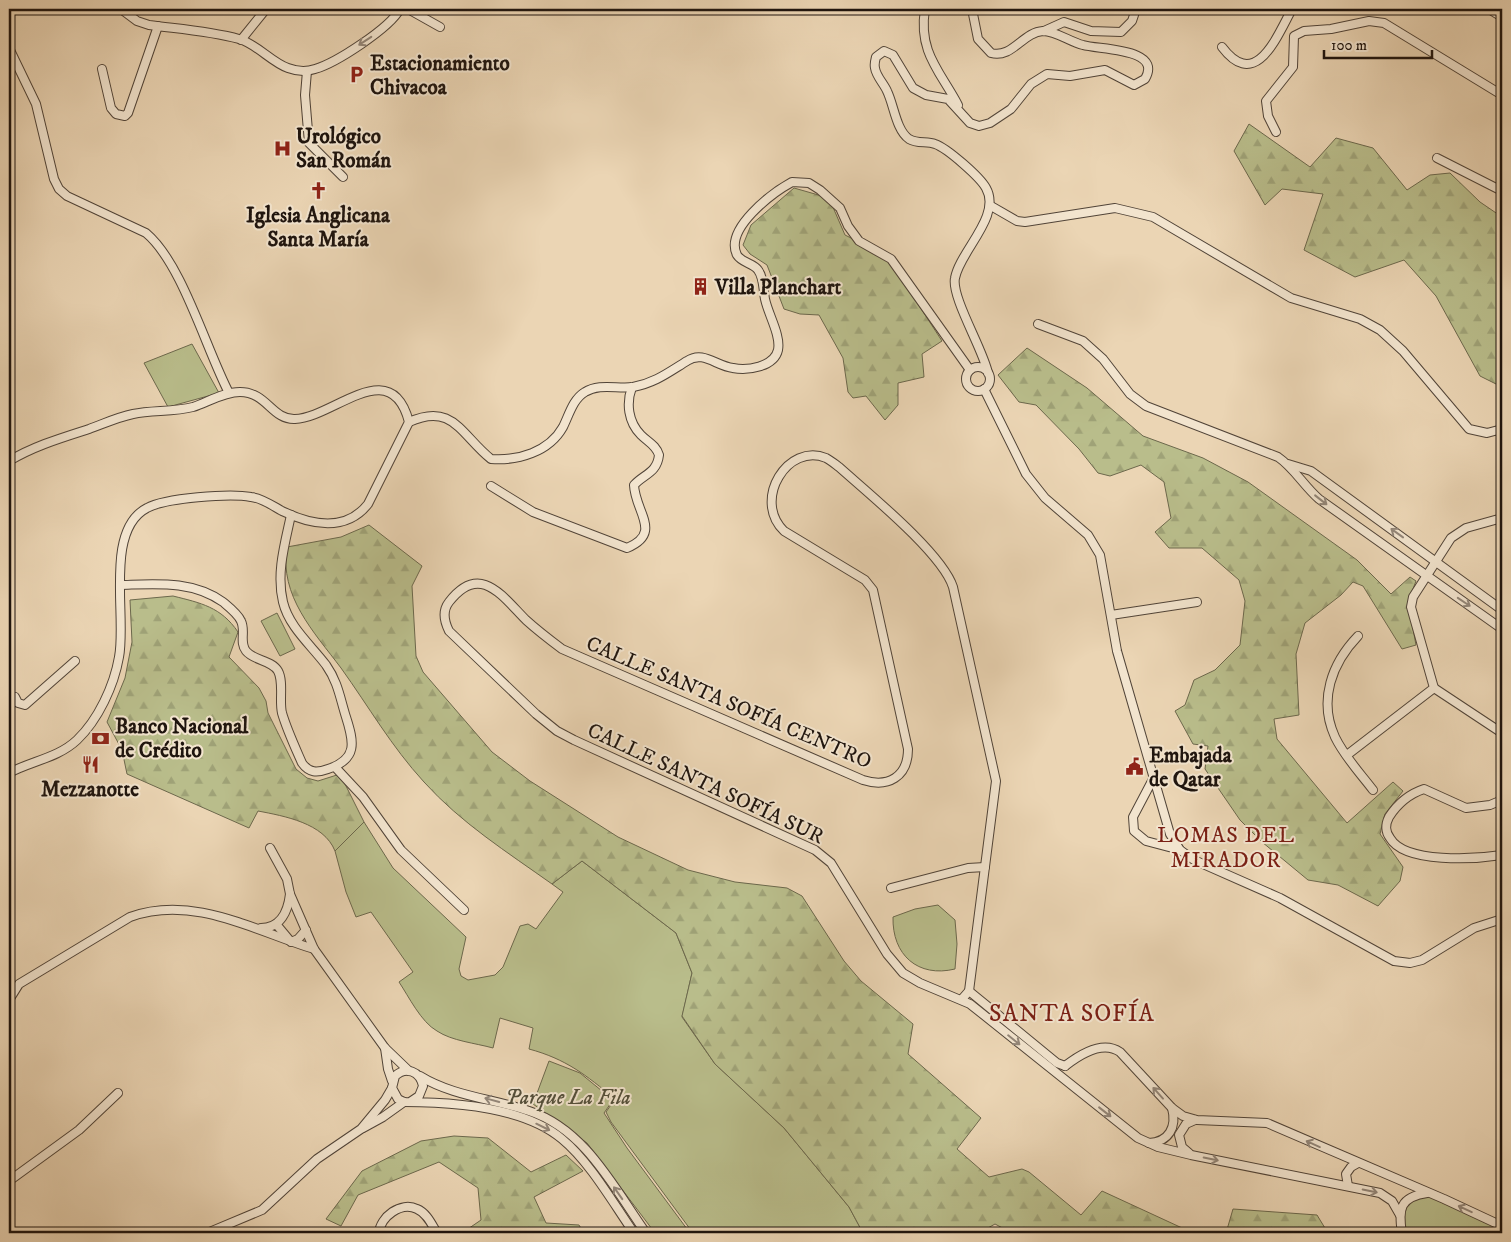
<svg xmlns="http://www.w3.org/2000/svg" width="1511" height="1242" font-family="'IM FELL DW Pica',serif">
	<defs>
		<pattern id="forest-firs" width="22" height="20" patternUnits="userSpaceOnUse" patternTransform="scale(1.25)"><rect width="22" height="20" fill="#b9bd8b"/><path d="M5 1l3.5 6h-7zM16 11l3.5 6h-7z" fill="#9fa277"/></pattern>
	</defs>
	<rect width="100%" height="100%" fill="#ebd5b4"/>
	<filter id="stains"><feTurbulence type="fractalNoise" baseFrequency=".004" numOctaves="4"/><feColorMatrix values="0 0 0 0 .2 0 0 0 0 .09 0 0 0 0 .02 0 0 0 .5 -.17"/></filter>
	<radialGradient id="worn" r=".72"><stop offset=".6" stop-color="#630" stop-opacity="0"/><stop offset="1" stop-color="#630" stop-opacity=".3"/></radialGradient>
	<g fill="#b9bd8b" stroke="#6c684c">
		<polygon points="192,344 219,393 168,407 144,363"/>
		<polygon points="277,613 295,649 280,656 261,621"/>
		<path d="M364,822L393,868L466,937L459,969L461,976L468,980L495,975L503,967L520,926L528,924L536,929L563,892L552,884L582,861L676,933L692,973L682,1017L715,1064L784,1128L849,1207L863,1233H693L611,1122L606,1112L615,1099C586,1075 566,1059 529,1049L533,1028L500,1018L493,1048C475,1043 452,1041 437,1031C421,1022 409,997 399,982L413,972L371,912L356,917L346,892L335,851Z"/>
		<path d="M938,905L955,920L957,944L955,969C918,978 892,955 893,917L915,909Z"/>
		<polygon points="549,1061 580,1073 613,1100 604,1113 627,1148 690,1233 655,1233 587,1143 533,1104"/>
		<polygon points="1427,1193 1502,1226 1502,1233 1402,1233 1403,1205"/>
	</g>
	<g fill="url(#forest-firs)" stroke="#6c684c">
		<polygon points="1249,124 1310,167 1336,138 1373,148 1407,190 1430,175 1450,173 1480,202 1502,217 1502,387 1480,376 1436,296 1404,260 1355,277 1304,250 1323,194 1282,189 1265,205 1234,151"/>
		<polygon points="794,188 829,198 845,235 887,256 942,341 922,354 924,377 898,383 898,405 885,420 866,396 853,398 848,392 843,358 819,315 800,314 784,309 767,265 750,254 743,245 751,225"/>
		<polygon points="1027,348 1087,388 1143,436 1203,458 1248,482 1357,560 1391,594 1410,577 1416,581 1408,602 1416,645 1402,649 1363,586 1353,582 1341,595 1305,623 1296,654 1299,715 1274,719 1277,739 1347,823 1393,782 1403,791 1385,814 1380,834 1403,867 1400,881 1378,906 1338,885 1308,880 1262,842 1240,820 1205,769 1208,746 1193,744 1175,711 1185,705 1194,680 1215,670 1240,645 1245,601 1239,580 1202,548 1169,548 1155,532 1171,518 1164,482 1141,465 1110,476 1098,473 1079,449 1036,405 1019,402 998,375"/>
		<path d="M369,525L422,566L412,586L416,656L423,672L492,752L530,781L618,837L688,870L735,882L787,888L802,896L844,961L861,981L913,1024L908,1054L981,1118L957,1149L989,1177L1022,1169L1029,1172L1081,1215L1102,1191L1193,1233H1012L995,1224L979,1233H863L849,1207L784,1128L715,1064L682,1016L692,973L676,933L582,861L552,884C507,852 461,823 424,782C391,746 369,707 341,668C314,632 279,596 287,547L341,537Z"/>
		<path d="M173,596C201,603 221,607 238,632L229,657L259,688L266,701L268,713L296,769L307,778L318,781L340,774L364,822L335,851C324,823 284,816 258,811L249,828L127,774L122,750L107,722L125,678L132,642L130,600Z"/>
		<polygon points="454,1136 488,1138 531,1172 566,1155 583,1171 534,1197 546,1223 579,1225 584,1233 462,1233 481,1220 478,1188 439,1162 358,1195 341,1226 326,1219 362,1171 421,1141"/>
		<polygon points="1233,1209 1317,1215 1328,1233 1226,1233"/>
	</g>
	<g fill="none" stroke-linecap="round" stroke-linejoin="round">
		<defs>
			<g id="minor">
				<path d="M121,9L137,21L149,25C179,29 210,31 239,39C257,44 271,62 288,68C296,71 306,72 315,69C336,63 390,28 400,9"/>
				<polyline points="408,9 440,27"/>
				<path d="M925,9C918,52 940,71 958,105"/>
				<path d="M972,9L978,39L991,53C1012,59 1023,32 1043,31C1056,31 1070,42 1083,45C1100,50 1163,48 1145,79L1134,85L1105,70L1070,76L1047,74L1031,84L1011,109L990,123L979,126L970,123L948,99L926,95L913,88L893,55L884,51L876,57C875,61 874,64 875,68C876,76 884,84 887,91C894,105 896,130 909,139C917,144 927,141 935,144C947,148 980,177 986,188C1002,216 960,251 955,278C951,297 983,349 988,373"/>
				<polyline points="1489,9 1502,17"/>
				<polyline points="1044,31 1064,22 1091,31 1121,32 1132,21 1136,9"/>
				<polyline points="241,40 266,9"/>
				<path d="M1222,47C1256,92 1277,36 1292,9"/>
				<path d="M9,48L36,104L54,179L59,189L67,196L146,233C182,263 206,349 229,393"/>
				<polyline points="102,69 111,108 116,114 125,116 128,113 158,26"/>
				<polyline points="307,71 305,95 309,143 343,177"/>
				<polyline points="1276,132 1268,116 1266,101 1293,67 1294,36 1304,31 1331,29 1369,21 1384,23 1502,95"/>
				<polyline points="1437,158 1502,191"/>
				<polyline points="991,206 1017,221 1025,222 1115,208 1153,217 1291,298 1360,319 1380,330 1403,351 1469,429 1487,433 1502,429"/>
				<path d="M1038,324L1083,341L1103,359L1130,394L1146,406L1278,457C1294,468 1304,486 1319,499L1502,629"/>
				<circle cx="978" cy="379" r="12"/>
				<polyline points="984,389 1026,474 1045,498 1088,535 1100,555 1117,651 1170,834 1180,850 1194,860 1280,898 1394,961 1410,963 1422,960 1474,928 1502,919"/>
				<path d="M409,422C453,402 461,435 491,459C518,461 549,452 563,427C569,415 573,399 585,392C599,383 617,389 633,387C655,383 669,372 687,361C703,350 716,366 733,368C747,371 774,367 778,350C781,335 768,314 765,299C763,289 764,278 758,270C753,263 742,263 737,255C724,229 772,193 792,182L809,183L820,190L840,208L848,226L859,241L891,259L970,370"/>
				<path d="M9,461C34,446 61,438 89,429C103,424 118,417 133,414C152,410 173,412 193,407C208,402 224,392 240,392C267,392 272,420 295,419C333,418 391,353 409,422L368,504C346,532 311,525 282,511C273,506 262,498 251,497C230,493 165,498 147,508C104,530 127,617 119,657C114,686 98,720 77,740C58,758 31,761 9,773"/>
				<polyline points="1288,464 1311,471 1502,610"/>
				<path d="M491,486L533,512L627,548C663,533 635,512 634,485C644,474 657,473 659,455C656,445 648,442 641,435C628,422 626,403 632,387"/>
				<path d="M120,585C156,584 192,580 223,602C229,607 238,614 241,621C246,631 239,642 246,651C254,661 272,660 278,671C284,682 279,701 282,713C287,730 295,747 302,763C309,773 317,773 328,769C358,759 354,742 346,717C340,698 338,682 326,665C311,645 289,627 283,602C276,573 285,543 291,515"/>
				<polyline points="1111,615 1197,602"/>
				<path d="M1358,636C1332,663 1318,700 1335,737C1344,756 1360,773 1373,790"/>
				<polyline points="1434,688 1502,733"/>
				<polyline points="15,697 18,703 25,705 75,661"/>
				<polyline points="1347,755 1434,688 1411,607 1413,597 1451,538 1466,528 1502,518"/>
				<polyline points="335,767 363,797 401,850 464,910"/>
				<polyline points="1153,779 1133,817 1134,831 1146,841 1180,850"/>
				<path d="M1502,800L1490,805L1466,808L1424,789C1409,794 1398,803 1389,817C1385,825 1385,831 1390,838C1405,864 1476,859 1502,855"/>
				<polyline points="270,848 287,879 290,894 314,949 385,1048 409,1071"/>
				<polyline points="891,888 968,868 985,867"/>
				<polyline points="276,924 291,942 298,939 306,930"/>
				<path d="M261,928C281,928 288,911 290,894"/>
				<polyline points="969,991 1057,1063 1065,1066"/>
				<path d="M962,999L969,991L996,781L953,587C942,553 868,493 839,467C835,464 830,460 826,458C788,442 752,500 784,531L865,580L873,590L908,749C908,777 888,788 863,780L562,649C550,640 537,630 526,620C502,596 480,562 449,602C442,611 444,621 449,631L536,714L557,731L574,740L815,850L831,863L887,954L903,973L920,983L970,1004L1138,1138L1158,1147L1191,1155L1380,1193L1392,1201L1400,1215"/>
				<path d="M9,1000L19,984L130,917C193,894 255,931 314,949"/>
				<polyline points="385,1048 388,1069 392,1081"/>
				<path d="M1065,1066C1079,1055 1103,1040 1120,1052L1172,1108L1183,1116L1197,1120L1267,1123L1444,1199L1502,1226"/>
				<path d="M420,1076C452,1096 494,1099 529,1111C585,1129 614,1188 646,1233"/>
				<path d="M410,1102L419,1096L423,1086C420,1071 406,1066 395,1076L392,1088L398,1099L404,1102C451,1102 524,1107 562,1139C590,1162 613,1203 634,1233"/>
				<polyline points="363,1128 383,1117 404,1102"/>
				<path d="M1149,1143C1169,1142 1177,1127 1172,1108"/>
				<polyline points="1189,1153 1182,1147 1179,1135 1186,1124 1195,1120"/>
				<polyline points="9,1181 79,1130 118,1093"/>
				<polyline points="1348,1186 1346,1174 1351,1167 1358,1163"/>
				<polyline points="207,1233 262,1210 317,1159 361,1129 385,1100 392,1088"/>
				<path d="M379,1233C380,1217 401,1201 417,1209C427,1213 432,1225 437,1233"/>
				<path d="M1402,1233C1398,1209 1400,1197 1427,1193"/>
			</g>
		</defs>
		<use href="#minor" stroke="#514438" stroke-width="10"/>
		<use href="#minor" stroke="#f2e4ce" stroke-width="8"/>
	</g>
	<defs><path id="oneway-shaft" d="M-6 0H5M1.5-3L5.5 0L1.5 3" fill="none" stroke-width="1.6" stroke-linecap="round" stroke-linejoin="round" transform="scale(1.25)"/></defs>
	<g stroke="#938678">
		<use href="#oneway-shaft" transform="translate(365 41) rotate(147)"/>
		<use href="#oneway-shaft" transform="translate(1321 500) rotate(38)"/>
		<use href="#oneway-shaft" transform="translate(1397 533) rotate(-144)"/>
		<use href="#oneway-shaft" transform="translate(1464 602) rotate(34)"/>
		<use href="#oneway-shaft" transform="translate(1014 1040) rotate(39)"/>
		<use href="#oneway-shaft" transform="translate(1158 1093) rotate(-132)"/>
		<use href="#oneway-shaft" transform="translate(492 1100) rotate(-165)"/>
		<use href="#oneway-shaft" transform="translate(1105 1112) rotate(38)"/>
		<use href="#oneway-shaft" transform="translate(543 1127) rotate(26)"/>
		<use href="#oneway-shaft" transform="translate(1313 1144) rotate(-156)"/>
		<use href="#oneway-shaft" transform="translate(1211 1159) rotate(12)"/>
		<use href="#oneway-shaft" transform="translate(1370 1191) rotate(12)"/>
		<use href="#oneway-shaft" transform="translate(618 1193) rotate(-125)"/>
		<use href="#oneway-shaft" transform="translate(1465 1209) rotate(-155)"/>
	</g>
	<defs>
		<symbol id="parking-bare" viewBox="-9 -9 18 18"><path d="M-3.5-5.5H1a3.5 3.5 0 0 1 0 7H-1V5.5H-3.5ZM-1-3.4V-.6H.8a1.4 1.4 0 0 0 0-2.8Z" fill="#8f2418" stroke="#f2e4ce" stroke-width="2.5" paint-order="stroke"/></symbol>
		<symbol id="hospital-bare" viewBox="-9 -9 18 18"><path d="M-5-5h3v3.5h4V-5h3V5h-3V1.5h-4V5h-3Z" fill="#8f2418" stroke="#f2e4ce" stroke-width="2.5" paint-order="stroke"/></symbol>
		<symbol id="church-bare" viewBox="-9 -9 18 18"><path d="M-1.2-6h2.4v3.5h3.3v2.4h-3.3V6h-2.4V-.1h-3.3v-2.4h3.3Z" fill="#8f2418" stroke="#f2e4ce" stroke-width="2.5" paint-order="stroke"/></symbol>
		<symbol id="building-bare" viewBox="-9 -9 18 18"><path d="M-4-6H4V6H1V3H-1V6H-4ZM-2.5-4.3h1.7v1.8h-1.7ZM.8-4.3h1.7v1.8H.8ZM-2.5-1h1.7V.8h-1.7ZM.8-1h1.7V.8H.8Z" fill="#8f2418" stroke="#f2e4ce" stroke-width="2.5" paint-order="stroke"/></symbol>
		<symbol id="bank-bare" viewBox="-9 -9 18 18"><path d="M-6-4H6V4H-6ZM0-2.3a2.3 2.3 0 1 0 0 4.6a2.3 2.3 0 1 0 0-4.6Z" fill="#8f2418" stroke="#f2e4ce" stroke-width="2.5" paint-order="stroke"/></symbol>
		<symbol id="restaurant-bare" viewBox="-9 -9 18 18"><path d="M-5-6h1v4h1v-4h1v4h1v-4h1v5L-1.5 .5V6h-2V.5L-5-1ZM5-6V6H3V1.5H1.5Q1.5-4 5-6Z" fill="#8f2418" stroke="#f2e4ce" stroke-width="2.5" paint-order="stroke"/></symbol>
		<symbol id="civic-bare" viewBox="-9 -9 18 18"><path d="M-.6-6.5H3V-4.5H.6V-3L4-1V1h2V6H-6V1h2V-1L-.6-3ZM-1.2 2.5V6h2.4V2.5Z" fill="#8f2418" stroke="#f2e4ce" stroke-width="2.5" paint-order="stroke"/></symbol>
	</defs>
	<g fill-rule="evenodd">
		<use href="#parking-bare" x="344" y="62" width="25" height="25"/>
		<use href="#hospital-bare" x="270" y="136" width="25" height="25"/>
		<use href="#church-bare" x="306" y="178" width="25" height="25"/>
		<use href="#building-bare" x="688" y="274" width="25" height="25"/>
		<use href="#bank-bare" x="88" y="726" width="25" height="25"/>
		<use href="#restaurant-bare" x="78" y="752" width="25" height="25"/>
		<use href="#civic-bare" x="1122" y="754" width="25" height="25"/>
	</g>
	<g text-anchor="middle" stroke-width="4" stroke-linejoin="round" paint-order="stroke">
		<g font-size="21" font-weight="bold" fill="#1e140e" stroke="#f2e4ce" text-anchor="start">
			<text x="370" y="70">Estacionamiento<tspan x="370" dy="24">Chivacoa</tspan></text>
			<text x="296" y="143">Urológico<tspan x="296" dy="24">San Román</tspan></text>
			<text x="318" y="222" text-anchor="middle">Iglesia Anglicana<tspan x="318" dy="24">Santa María</tspan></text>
			<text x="715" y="294">Villa Planchart</text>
			<text x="115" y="733">Banco Nacional<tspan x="115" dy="24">de Crédito</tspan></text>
			<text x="1149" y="762">Embajada<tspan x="1149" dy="24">de Qatar</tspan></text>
			<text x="90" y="796" text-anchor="middle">Mezzanotte</text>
		</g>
		<g font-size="21" fill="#1e140e" stroke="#f2e4ce">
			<text transform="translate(729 702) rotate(23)" y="7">CALLE SANTA SOFÍA CENTRO</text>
			<text transform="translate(706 783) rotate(25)" y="7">CALLE SANTA SOFÍA SUR</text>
		</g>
		<g font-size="21" font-style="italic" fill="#544f3a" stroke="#f2e4ce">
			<text x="568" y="1104">Parque La Fila</text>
		</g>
		<g font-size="22" letter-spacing="1" fill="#7a1f14" stroke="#f2e4ce">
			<text x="1226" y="842">LOMAS DEL<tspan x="1226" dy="25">MIRADOR</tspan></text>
		</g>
		<g font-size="24" letter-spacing="1" fill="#7a1f14" stroke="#f2e4ce">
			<text x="1072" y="1021">SANTA SOFÍA</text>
		</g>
	</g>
	<rect width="1511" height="1242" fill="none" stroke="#ebd5b4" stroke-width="30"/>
	<rect x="10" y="10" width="1491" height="1222" fill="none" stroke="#1e140e" stroke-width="2.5"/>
	<rect x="15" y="15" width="1481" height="1212" fill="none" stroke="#1e140e"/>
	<path d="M1324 50v8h108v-8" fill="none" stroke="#1e140e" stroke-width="2.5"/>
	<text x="1331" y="50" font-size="15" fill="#1e140e" stroke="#f2e4ce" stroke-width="4" paint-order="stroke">100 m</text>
	<rect width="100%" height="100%" filter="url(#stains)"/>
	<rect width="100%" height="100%" fill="url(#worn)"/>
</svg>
